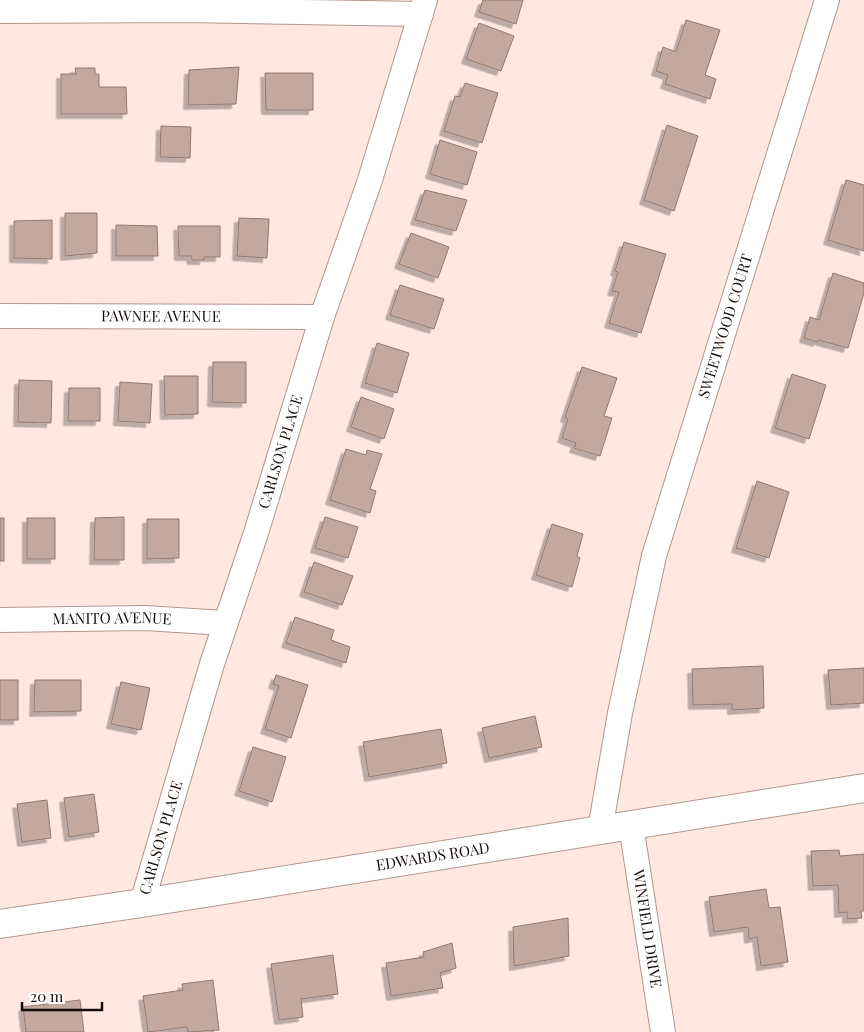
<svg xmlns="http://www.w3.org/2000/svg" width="864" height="1032" font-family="'Playfair Display',serif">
	<defs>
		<filter id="shadow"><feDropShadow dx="-4.5" dy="4.5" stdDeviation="0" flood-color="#0004"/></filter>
	</defs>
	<rect width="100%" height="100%" fill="#ffe8e0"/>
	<g fill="#c2a89d" stroke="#927970" filter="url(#shadow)">
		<polygon points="483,0 523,0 516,24 479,12"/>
		<polygon points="686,20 720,30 705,75 716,79 710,99 665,84 668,75 656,71 663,47 676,52"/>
		<polygon points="479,23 514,36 501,71 466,59"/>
		<polygon points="239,67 236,104 188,105 189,70"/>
		<polygon points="75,68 95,68 95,74 99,74 99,87 126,87 127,114 61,114 61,74 76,74"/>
		<polygon points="265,73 313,73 313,110 266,110"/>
		<polygon points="465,83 498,93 482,143 444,131 455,96 460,97"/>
		<polygon points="667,125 698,136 674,211 644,200"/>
		<polygon points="161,126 191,127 190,158 160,157"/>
		<polygon points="440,140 477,152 467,185 430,174"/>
		<polygon points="846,180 864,185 864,251 828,240"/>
		<polygon points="425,190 467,200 456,231 415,220"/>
		<polygon points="65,213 97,213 97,253 65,256"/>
		<polygon points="239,218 269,219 267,258 237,256"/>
		<polygon points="52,220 52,259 14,258 14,221"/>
		<polygon points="116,225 157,226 158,256 116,256"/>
		<polygon points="178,226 220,226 220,257 204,257 204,260 192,260 191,256 179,256"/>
		<polygon points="411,233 449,247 438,278 399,264"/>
		<polygon points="624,242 666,254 641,333 609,323 619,292 612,291 618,272 615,271"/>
		<polygon points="833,273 864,283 864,293 848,348 818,340 817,342 804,338 810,317 819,320"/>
		<polygon points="400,285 444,299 434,329 390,315"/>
		<polygon points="377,343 409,353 397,393 365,383"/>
		<polygon points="213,362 246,362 246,403 212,402"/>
		<polygon points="582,367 617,378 604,416 612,418 600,456 574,448 576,443 562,438 568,419 565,417"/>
		<polygon points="792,374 826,385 809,439 775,428"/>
		<polygon points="164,376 198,376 198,414 165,415"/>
		<polygon points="19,380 52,381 51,423 18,422"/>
		<polygon points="120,382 152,384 150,423 118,421"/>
		<polygon points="69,388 100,388 100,421 68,421"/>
		<polygon points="361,397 394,409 384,439 351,427"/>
		<polygon points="346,449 366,455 367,450 382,454 370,489 376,491 370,513 330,500"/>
		<polygon points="757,481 789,492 769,558 736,548"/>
		<polygon points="124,517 124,560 94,560 95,518"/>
		<polygon points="325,517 358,527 348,558 315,548"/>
		<rect x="0" y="518" width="4" height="43"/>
		<rect x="27" y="518" width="28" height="41"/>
		<polygon points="147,519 179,519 179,558 147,559"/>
		<polygon points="552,524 583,534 577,556 580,558 572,587 536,575"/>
		<polygon points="314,562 353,576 342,605 304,592"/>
		<polygon points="295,617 334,630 331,640 350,647 346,663 286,643"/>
		<polygon points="763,666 764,708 732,710 732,704 693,705 692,669"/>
		<polygon points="864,668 864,703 831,705 828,670"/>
		<polygon points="276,675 308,685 291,738 265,729 279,686 273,684"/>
		<rect x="0" y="680" width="18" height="40"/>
		<polygon points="35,680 81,680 81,711 34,712"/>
		<polygon points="121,682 150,688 141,730 111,724"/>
		<polygon points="535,716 542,747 489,758 482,728"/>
		<polygon points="441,729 447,763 369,777 363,742"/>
		<polygon points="253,747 286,757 272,802 239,791"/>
		<polygon points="94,794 99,832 69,837 64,798"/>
		<polygon points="47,800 51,838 22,842 17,804"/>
		<polygon points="839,850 840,856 864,854 864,911 861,911 862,918 847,919 847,912 839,913 838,885 813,886 811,851"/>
		<polygon points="766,889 769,908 780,907 788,962 761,966 757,937 749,939 748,927 714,932 709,897"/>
		<polygon points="568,918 569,956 514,966 513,927"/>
		<polygon points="452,943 456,968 440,973 443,988 391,996 386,963 424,957 423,952"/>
		<polygon points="333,955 338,994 301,999 303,1017 279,1020 271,964"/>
		<polygon points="213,980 219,1030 188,1032 187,1027 148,1032 143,996 183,990 182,984"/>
		<polygon points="80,1000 84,1032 26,1032 23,1007"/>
	</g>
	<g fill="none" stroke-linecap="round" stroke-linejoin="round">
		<defs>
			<g id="minor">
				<polyline points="0,11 187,10 421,14"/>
				<path id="s1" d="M0,316L322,317"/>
				<path id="s2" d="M0,620L145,618L225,623"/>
				<path id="s3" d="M631,825L663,1032"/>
				<path id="s4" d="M600,830L620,713L654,556L827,0"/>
				<path id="s5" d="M142,903L212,664L256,533L322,317L369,183L425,0"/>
			</g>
			<g id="tertiary">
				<path id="s6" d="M0,924L142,903L864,788"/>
			</g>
		</defs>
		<use href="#minor" stroke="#b1978d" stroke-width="26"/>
		<use href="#tertiary" stroke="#b1978d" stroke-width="30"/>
		<use href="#minor" stroke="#fff" stroke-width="24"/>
		<use href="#tertiary" stroke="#fff" stroke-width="28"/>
	</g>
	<g text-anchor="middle" stroke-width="4" stroke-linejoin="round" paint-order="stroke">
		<g font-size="15" fill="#140c08" stroke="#fff">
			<text dy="5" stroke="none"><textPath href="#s1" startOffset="161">PAWNEE AVENUE</textPath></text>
			<text dy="5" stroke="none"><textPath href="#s4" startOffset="520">SWEETWOOD COURT</textPath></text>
			<text dy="5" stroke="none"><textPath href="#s5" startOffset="472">CARLSON PLACE</textPath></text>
			<text dy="5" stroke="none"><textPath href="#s2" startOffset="112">MANITO AVENUE</textPath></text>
			<text dy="5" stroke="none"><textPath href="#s5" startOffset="68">CARLSON PLACE</textPath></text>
			<text dy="5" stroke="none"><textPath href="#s6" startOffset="438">EDWARDS ROAD</textPath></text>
			<text dy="5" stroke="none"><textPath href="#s3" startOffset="105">WINFIELD DRIVE</textPath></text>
		</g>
	</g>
	<path d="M22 1002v8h80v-8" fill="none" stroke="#140c08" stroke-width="2.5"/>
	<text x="30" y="1002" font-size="15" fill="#140c08" stroke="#ffffff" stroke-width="4" paint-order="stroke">20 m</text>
</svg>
